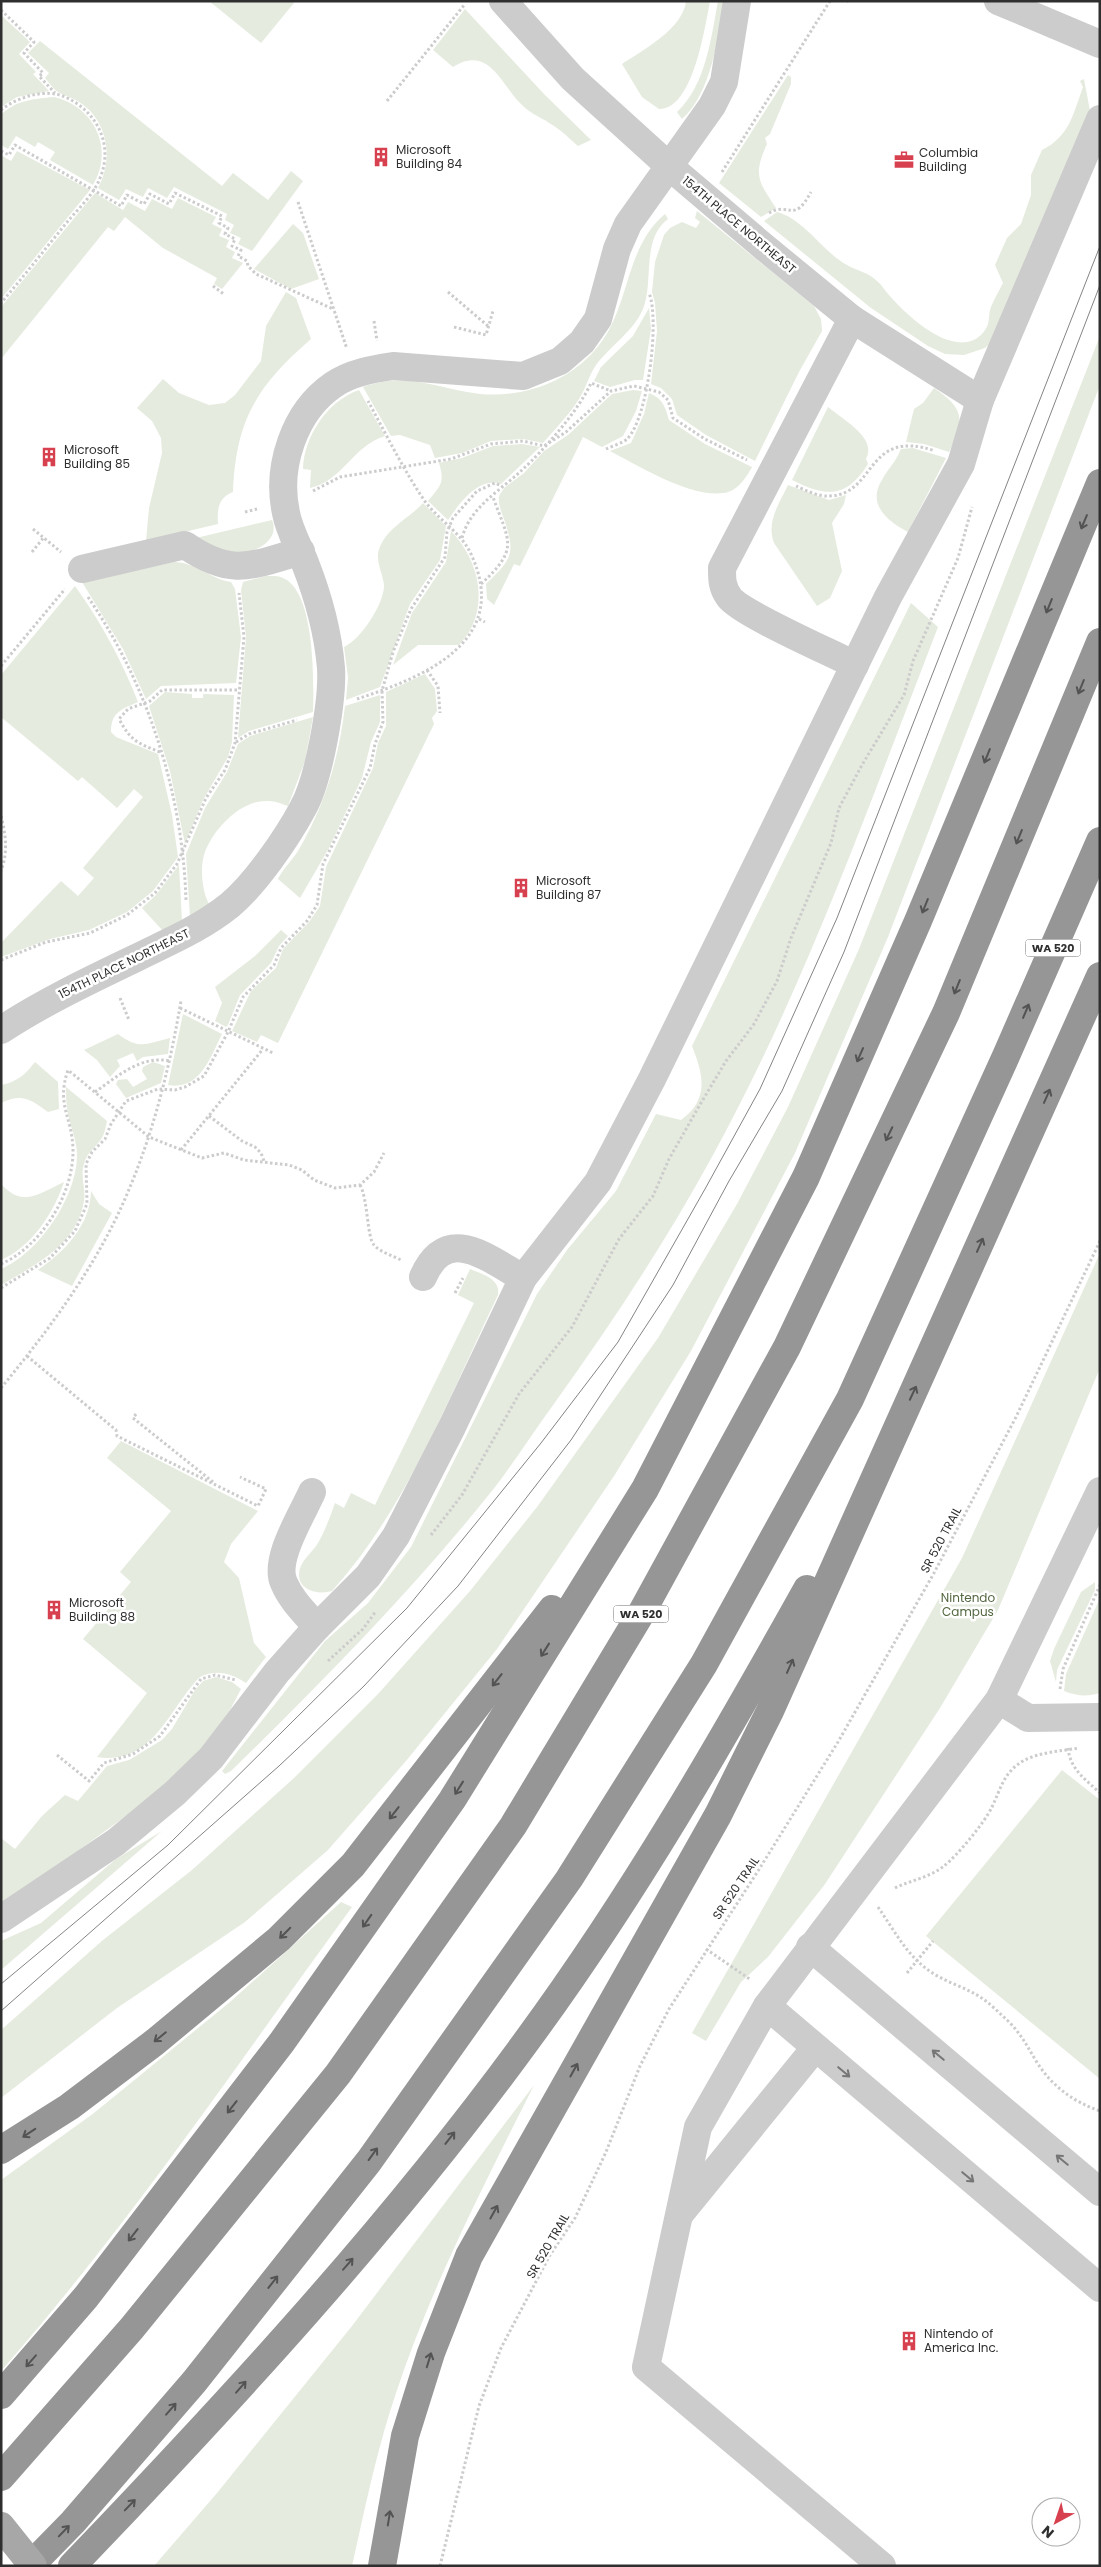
<svg xmlns="http://www.w3.org/2000/svg" width="1101" height="2567" font-family="Poppins,sans-serif">
	<rect width="100%" height="100%" fill="#fff"/>
	<g fill="#e5ebde">
		<polygon points="209,1 292,1 294,3 261,43"/>
		<path d="M686,1H710C705,27 693,110 659,109L642,97L622,64C643,50 683,29 686,1Z"/>
		<path d="M718,1H725C718,37 711,94 682,119L677,112C706,85 711,38 718,1Z"/>
		<path d="M465,9L544,94L591,140L578,146C570,139 562,131 554,126C543,118 530,114 521,104C500,83 489,45 453,67L433,50Z"/>
		<polygon points="1,15 30,42 19,54 36,72 33,74 49,91 17,97 1,107"/>
		<path d="M40,41L222,186L233,173L268,200L291,171L303,181L252,251L238,244L241,238L230,233L234,225L225,220L227,214L174,187L167,198L148,188L143,197L126,189L119,200L98,188C114,159 108,120 79,102C73,98 65,96 58,92C53,89 49,82 45,78L49,73L28,53Z"/>
		<path d="M788,75L791,77V84L770,134L765,138L767,144C753,175 758,181 776,208L761,217L719,183Z"/>
		<path d="M1084,79L1090,111L992,342L985,348L964,355L945,354L928,346L871,308L764,221L777,212C804,219 823,252 847,265C857,271 868,272 877,281C882,285 885,291 889,295C907,316 954,360 981,335C992,324 987,318 991,307C994,299 999,291 1003,283L995,265L1007,238L1021,224L1031,195V175L1042,150C1070,136 1073,114 1083,87L1080,81Z"/>
		<path d="M54,97C94,106 115,149 93,185L50,160L55,152L38,142L35,147L16,136L8,149L1,145V115C15,100 35,99 54,97Z"/>
		<polygon points="17,151 90,190 1,299 1,155 11,161"/>
		<polygon points="95,193 123,210 128,202 145,211 152,199 172,209 178,198 216,217 212,224 222,229 219,236 229,240 226,247 235,252 232,258 243,263 222,289 214,284 217,278 163,248 125,217 114,231 108,227 1,359 1,307"/>
		<polygon points="697,211 814,306 821,319 822,331 799,372 755,461 706,435 677,415 672,399 661,388 651,384 657,331 655,303 652,292 655,262 664,235 670,228 682,222 696,228 700,222 695,218"/>
		<path d="M665,214L668,219C641,239 654,282 643,309C633,332 611,345 596,365C589,375 586,388 579,399C569,415 555,429 543,443L523,439L491,441L462,453L435,458L430,445L400,435L391,436L363,387C403,373 429,385 467,392C513,401 564,386 595,350C631,310 623,249 665,214Z"/>
		<polygon points="293,224 303,233 319,279 291,289 254,269"/>
		<path d="M286,292L296,298L311,339C257,386 236,419 233,492C218,498 217,509 218,524L146,541L149,508L162,453L161,438L152,421L137,408L163,379L179,393L209,405L225,403L235,395L261,361L266,326Z"/>
		<polygon points="649,308 651,329 643,380 635,380 610,387 594,381 601,367 633,336"/>
		<polygon points="1100,336 1100,385 888,937 795,1153 691,1351 614,1476 497,1649 406,1761 328,1850 245,1922 117,2008 1,2098 1,2030 103,1940 192,1870 294,1778 378,1694 470,1591 537,1507 658,1338 737,1204 788,1107 859,949"/>
		<path d="M934,388C965,409 965,420 949,452L924,444L906,442L914,409L923,403Z"/>
		<path d="M359,390L385,436C351,447 344,480 310,488L311,470L303,469C304,437 327,401 359,390Z"/>
		<path d="M633,390L642,391L636,411L623,436L602,447L583,437L520,566L514,564L494,605L487,599L486,584C512,559 516,554 504,519C501,511 498,504 499,496L504,488L524,473L544,451L568,435L612,394Z"/>
		<path d="M649,393C663,399 665,406 669,420L705,444L752,467C747,476 739,489 728,492C695,501 639,466 610,451L631,443L644,414Z"/>
		<path d="M828,407C842,419 878,438 866,459L868,464C846,499 826,497 792,480Z"/>
		<path d="M522,444L540,447L501,484C479,476 459,504 448,520L428,501C441,485 445,483 439,463L462,458L493,446Z"/>
		<path d="M913,448L946,458L908,532C889,522 866,505 882,480C889,467 894,465 901,449Z"/>
		<path d="M788,485L829,500L846,495L844,504L832,523L842,571L830,598L817,606L774,543C766,522 779,504 788,485Z"/>
		<path d="M423,503L446,526L440,560L410,604L380,687L346,700L348,677L344,647C361,640 385,602 384,585C383,575 377,564 378,554C382,530 409,519 423,503Z"/>
		<path d="M272,520C282,544 245,557 227,554C217,553 205,543 196,538Z"/>
		<path d="M451,531C481,562 491,612 459,645H418L393,665L412,613L446,562Z"/>
		<path d="M174,562C195,562 210,579 231,582L235,589L241,637L236,683L161,686L146,699L123,649L82,582Z"/>
		<path d="M266,576C272,576 279,575 285,579C315,595 314,681 313,712L249,731L238,738L246,637L241,590L243,582Z"/>
		<path d="M75,586C101,622 122,661 138,702C122,709 111,712 111,732L116,737L158,754L172,815L178,857L153,891L127,912L89,930L50,939L1,957V943L61,881L78,896L94,878L83,868L143,797L134,789L117,808L82,777L78,781L1,717V675Z"/>
		<path d="M911,603L938,627C869,805 805,987 713,1155C665,1243 610,1326 551,1408C530,1437 510,1469 487,1497C409,1594 320,1684 231,1771L225,1774L222,1771L325,1641L368,1603L411,1547L537,1294L567,1250L616,1191L656,1114L681,1120C710,1099 703,1074 692,1046Z"/>
		<polygon points="425,674 435,689 437,711 432,718 434,724 278,1043 261,1035 257,1042 232,1031 251,991 276,968 283,949 309,922 320,906 326,867 373,768 378,743 386,726 386,692"/>
		<polygon points="165,692 192,694 192,698 203,698 203,694 234,695 232,742 228,757 203,800 185,844 170,771 149,706"/>
		<path d="M380,695V722L371,742L362,778L329,848L300,898L278,879C283,869 292,860 298,851C325,805 339,758 345,706Z"/>
		<path d="M313,717L305,761L288,806C282,804 275,801 269,801C241,799 212,830 204,855C200,869 202,891 209,904L190,917L186,854L205,808L227,772L238,744L250,736Z"/>
		<polygon points="179,865 182,921 163,931 142,908 156,895"/>
		<polygon points="281,930 288,936 279,946 271,963 240,995 228,1025 226,1027 215,1021 222,1003 215,987 255,956"/>
		<path d="M183,1014L222,1034C211,1056 200,1091 168,1085Z"/>
		<path d="M118,1034C139,1050 146,1044 170,1038L168,1054L143,1057L137,1061L133,1053L117,1060L120,1066L110,1077L97,1060L84,1050Z"/>
		<path d="M35,1062L58,1082L59,1109L48,1112C30,1099 22,1093 1,1103V1085C17,1082 25,1075 35,1062Z"/>
		<polygon points="153,1062 165,1066 161,1083 126,1098 116,1084 118,1080 127,1079 133,1087 147,1079 142,1071 143,1067"/>
		<path d="M66,1087L107,1121C106,1126 105,1131 103,1136C98,1146 87,1151 84,1164C80,1176 86,1189 84,1201C77,1245 35,1265 1,1285V1269C39,1253 77,1197 77,1155C77,1141 71,1128 68,1114C66,1105 66,1096 66,1087Z"/>
		<path d="M64,1182C54,1212 32,1247 1,1260V1184C23,1208 38,1194 64,1182Z"/>
		<path d="M91,1191L99,1204L112,1213L72,1286L38,1270C65,1251 90,1226 91,1191Z"/>
		<polygon points="1100,1253 1100,1368 998,1610 940,1708 825,1884 768,1957 741,1982 706,2041 692,2033 962,1558"/>
		<path d="M470,1269C482,1274 501,1279 498,1295C449,1397 408,1506 332,1591C319,1595 298,1591 299,1573C300,1561 312,1553 318,1543C325,1531 330,1517 335,1503L344,1508L351,1493L375,1505L474,1303L458,1295Z"/>
		<path d="M121,1441L258,1511L231,1544L224,1562L239,1578L254,1643L266,1657L246,1683C231,1673 216,1669 200,1677C170,1706 154,1766 97,1757L147,1693L83,1639L131,1582L120,1572L171,1511L107,1458Z"/>
		<polygon points="1095,1582 1095,1590 1057,1670 1056,1682 1050,1661 1054,1649 1081,1592"/>
		<path d="M1100,1598V1693C1087,1697 1077,1696 1064,1691L1066,1674Z"/>
		<polygon points="216,1677 232,1682 241,1689 230,1710 198,1756 130,1813 83,1847 26,1893 1,1902 1,1838 15,1849 42,1816 65,1795 78,1801 107,1766 129,1760 162,1740 172,1729 195,1690 203,1681"/>
		<polygon points="1062,1770 1100,1800 1100,2079 926,1936"/>
		<polygon points="162,1831 1,1970 1,1941 41,1923 116,1859"/>
		<path d="M341,1902L352,1907C238,2063 129,2225 1,2371V2180L94,2113L230,2002Z"/>
		<path d="M534,2085C484,2185 431,2287 396,2393C377,2449 365,2508 352,2566H154L217,2493L352,2326Z"/>
	</g>
	<g fill="none" stroke-linecap="round" stroke-linejoin="round">
		<g stroke="#ccc" stroke-width="3" stroke-dasharray="2.5 2.5" stroke-linecap="butt">
			<polyline points="847,1 848,1"/>
			<polyline points="1,10 34,42 24,53 43,73 39,76 55,93"/>
			<polyline points="387,101 465,4"/>
			<path d="M1,110C17,97 46,88 65,97C97,111 114,145 100,178C94,194 79,208 68,221C46,248 24,276 1,303"/>
			<polyline points="1,151 9,155 15,145 121,206 127,195 144,204 150,194 169,204 175,193 222,216 219,223 228,228 225,234 235,239 232,246 241,250 238,256 247,261 248,266 256,274 333,309"/>
			<polyline points="722,172 830,1"/>
			<polyline points="298,202 347,349"/>
			<path d="M769,213C790,201 793,225 811,192"/>
			<polyline points="213,286 225,295"/>
			<polyline points="448,292 488,326"/>
			<polyline points="374,321 377,341"/>
			<polyline points="454,327 486,335 493,311"/>
			<path d="M606,449C612,446 623,443 627,439C648,419 660,319 649,293"/>
			<path d="M796,486C805,490 819,497 829,496C877,495 865,427 935,451"/>
			<polyline points="313,491 340,477 451,459 491,444 523,441 544,446 566,432 611,391 634,386 659,392 668,400 673,418 705,439 747,460"/>
			<polyline points="245,512 257,509"/>
			<polyline points="33,529 61,552"/>
			<path d="M462,538C470,507 500,491 522,470C544,450 579,410 591,383L611,391"/>
			<polyline points="32,552 44,537"/>
			<path d="M481,584C520,548 509,542 493,497"/>
			<path d="M88,597C148,685 183,794 186,901"/>
			<polyline points="479,619 485,622"/>
			<polyline points="1,666 65,589"/>
			<polyline points="427,670 438,686 440,713"/>
			<path d="M357,699C424,677 512,642 471,554C461,532 438,520 424,500C403,469 386,434 368,401"/>
			<polyline points="236,742 249,734 297,720"/>
			<path d="M160,752C137,743 131,741 119,719L128,709L150,701L162,690H238"/>
			<path d="M1,816C6,835 8,853 1,871"/>
			<polyline points="1,960 46,942 90,933 127,915 155,893 177,864 206,798 225,770 235,743 244,637 239,593"/>
			<polyline points="120,998 129,1020"/>
			<polyline points="180,1008 273,1053"/>
			<path d="M95,1092C118,1076 141,1055 170,1061"/>
			<polyline points="209,1116 242,1141 255,1147 261,1153 264,1161"/>
			<polyline points="181,1150 263,1049"/>
			<path d="M360,1185C368,1199 367,1238 374,1245C380,1252 393,1256 401,1260"/>
			<path d="M1,1264C42,1246 74,1193 73,1149C72,1116 56,1105 68,1070L149,1137L202,1158L224,1153L244,1160L289,1165L302,1170L314,1180L335,1188L360,1185L374,1172L384,1153"/>
			<polyline points="1,1288 50,1258 75,1231 87,1204 86,1164 92,1152 105,1139 111,1124 126,1101 158,1089 175,1090 185,1087 204,1076 228,1032 243,997 274,965 281,948 307,921 317,905 323,864 370,768 375,744 383,722 382,691 393,652 411,609 445,557 447,532 453,518 477,491 495,483 502,486"/>
			<polyline points="455,1293 463,1278"/>
			<polyline points="27,1356 116,1430 117,1436 258,1506 266,1489 240,1477"/>
			<path d="M1,1388C52,1326 100,1261 130,1187C155,1127 170,1065 181,1001"/>
			<polyline points="136,1414 133,1418 213,1482"/>
			<polyline points="431,1535 462,1495 519,1394 572,1327 619,1239 653,1196 669,1159 698,1108 726,1061 754,1024 777,981 791,938 831,843 839,808 862,765 904,695 913,661 958,558 972,507"/>
			<polyline points="328,1661 363,1629 376,1611"/>
			<polyline points="1060,1689 1063,1669 1100,1585"/>
			<path d="M1068,1748C1070,1769 1085,1779 1100,1793"/>
			<polyline points="57,1755 89,1781 104,1763 133,1754 160,1736 201,1679 215,1675 236,1680"/>
			<path d="M895,1888C911,1880 929,1878 944,1866C957,1856 985,1822 992,1807C1001,1788 1004,1772 1023,1761C1039,1752 1062,1751 1079,1748"/>
			<path d="M878,1907C894,1930 907,1956 931,1972C944,1981 961,1986 975,1994C987,2000 997,2011 1007,2020C1021,2033 1028,2048 1038,2064C1053,2087 1074,2102 1100,2111"/>
			<polyline points="706,1949 751,1980"/>
			<polyline points="907,1973 933,1941"/>
			<polyline points="440,2566 479,2406 501,2348 550,2255 575,2218 606,2152 640,2066 669,2009 758,1871 838,1742 934,1573 1016,1417 1100,1241"/>
		</g>
		<g stroke="#ccc" stroke-width="28">
			<polyline points="503,1 573,79 670,167 764,247 852,319 980,400 1100,119"/>
			<polyline points="998,1 1100,44"/>
			<path d="M852,319L722,568C722,580 722,587 729,597C740,613 832,653 855,665"/>
			<path d="M82,569L185,545C231,577 251,566 301,551"/>
			<path d="M1,1030C44,1002 90,980 136,958C170,941 200,929 230,905C256,883 287,838 303,808C319,780 333,700 331,668C328,632 318,596 305,563C299,547 289,530 286,513C276,467 294,412 333,385C350,373 373,369 393,366L523,376L560,361L582,342L598,319L617,249L628,224L712,106L724,82L737,1"/>
			<path d="M423,1277C447,1223 487,1258 523,1278"/>
			<path d="M312,1492C302,1515 273,1560 284,1583C291,1600 305,1613 317,1627"/>
			<polyline points="999,1700 1028,1718 1100,1717"/>
			<polyline points="1,1919 116,1842 175,1793 211,1758 277,1672 317,1627 368,1576 396,1536 452,1427 523,1278 598,1182 652,1079 888,597 961,464 980,400"/>
			<polyline points="810,1947 1100,2192"/>
			<polyline points="767,2006 1100,2288"/>
			<polyline points="680,2214 815,2048"/>
			<polyline points="882,2566 646,2367 698,2127 767,2006 999,1700 1100,1491"/>
		</g>
		<g stroke="#969696" stroke-width="28">
			<polyline points="1,2150 69,2107 155,2042 279,1939 353,1865 552,1609"/>
			<polyline points="1,2395 86,2297 282,2042 452,1800 645,1489 806,1177 918,921 1100,483"/>
			<polyline points="1,2477 132,2328 338,2074 513,1826 643,1610 787,1347 946,1013 1100,642"/>
			<polyline points="30,2566 73,2522 194,2382 369,2161 569,1879 704,1664 850,1399 1006,1056 1100,841"/>
			<path d="M72,2566C233,2398 391,2227 528,2039C633,1896 721,1743 807,1589"/>
			<polyline points="382,2566 405,2436 431,2353 469,2256 718,1815 770,1711 1100,976"/>
		</g>
		<g stroke="#848484" stroke-width="1">
			<polyline points="1,1984 168,1845 407,1608 541,1443 618,1342 705,1189 760,1089 837,918 1100,246"/>
			<polyline points="1,2011 279,1766 363,1687 458,1586 571,1440 673,1285 729,1181 782,1091 844,952 1100,285"/>
		</g>
		<polyline stroke="#a7a7a7" stroke-width="28" points="1,2526 33,2566"/>
	</g>
	<defs><path id="oneway-shaft" d="M-6 0H5M1.5-3L5.5 0L1.5 3" fill="none" stroke-width="1.6" stroke-linecap="round" stroke-linejoin="round" transform="scale(1.25)"/></defs>
	<g stroke="#535353">
		<use href="#oneway-shaft" transform="translate(1084 522) rotate(113)"/>
		<use href="#oneway-shaft" transform="translate(1049 606) rotate(112)"/>
		<use href="#oneway-shaft" transform="translate(1081 687) rotate(112)"/>
		<use href="#oneway-shaft" transform="translate(987 756) rotate(112)"/>
		<use href="#oneway-shaft" transform="translate(1019 837) rotate(112)"/>
		<use href="#oneway-shaft" transform="translate(925 906) rotate(112)"/>
		<use href="#oneway-shaft" transform="translate(957 987) rotate(112)"/>
		<use href="#oneway-shaft" transform="translate(1026 1011) rotate(-67)"/>
		<use href="#oneway-shaft" transform="translate(860 1055) rotate(114)"/>
		<use href="#oneway-shaft" transform="translate(1047 1096) rotate(-66)"/>
		<use href="#oneway-shaft" transform="translate(889 1134) rotate(116)"/>
		<use href="#oneway-shaft" transform="translate(980 1245) rotate(-66)"/>
		<use href="#oneway-shaft" transform="translate(913 1393) rotate(-65)"/>
		<use href="#oneway-shaft" transform="translate(545 1650) rotate(122)"/>
		<use href="#oneway-shaft" transform="translate(790 1666) rotate(-66)"/>
		<use href="#oneway-shaft" transform="translate(497 1680) rotate(128)"/>
		<use href="#oneway-shaft" transform="translate(459 1788) rotate(122)"/>
		<use href="#oneway-shaft" transform="translate(394 1813) rotate(128)"/>
		<use href="#oneway-shaft" transform="translate(367 1921) rotate(125)"/>
		<use href="#oneway-shaft" transform="translate(285 1933) rotate(135)"/>
		<use href="#oneway-shaft" transform="translate(160 2037) rotate(141)"/>
		<use href="#oneway-shaft" transform="translate(574 2070) rotate(-61)"/>
		<use href="#oneway-shaft" transform="translate(232 2107) rotate(128)"/>
		<use href="#oneway-shaft" transform="translate(29 2133) rotate(147)"/>
		<use href="#oneway-shaft" transform="translate(450 2138) rotate(-52)"/>
		<use href="#oneway-shaft" transform="translate(373 2154) rotate(-54)"/>
		<use href="#oneway-shaft" transform="translate(494 2212) rotate(-61)"/>
		<use href="#oneway-shaft" transform="translate(133 2235) rotate(128)"/>
		<use href="#oneway-shaft" transform="translate(348 2264) rotate(-49)"/>
		<use href="#oneway-shaft" transform="translate(273 2282) rotate(-52)"/>
		<use href="#oneway-shaft" transform="translate(429 2360) rotate(-73)"/>
		<use href="#oneway-shaft" transform="translate(31 2361) rotate(131)"/>
		<use href="#oneway-shaft" transform="translate(241 2387) rotate(-49)"/>
		<use href="#oneway-shaft" transform="translate(171 2409) rotate(-49)"/>
		<use href="#oneway-shaft" transform="translate(130 2505) rotate(-46)"/>
		<use href="#oneway-shaft" transform="translate(389 2518) rotate(-81)"/>
		<use href="#oneway-shaft" transform="translate(64 2531) rotate(-46)"/>
	</g>
	<g stroke="#767676">
		<use href="#oneway-shaft" transform="translate(938 2055) rotate(-140)"/>
		<use href="#oneway-shaft" transform="translate(844 2072) rotate(40)"/>
		<use href="#oneway-shaft" transform="translate(1062 2160) rotate(-140)"/>
		<use href="#oneway-shaft" transform="translate(968 2177) rotate(40)"/>
	</g>
	<defs>
		<symbol id="building-bare" viewBox="-9 -9 18 18"><path d="M-4-6H4V6H1V3H-1V6H-4ZM-2.5-4.3h1.7v1.8h-1.7ZM.8-4.3h1.7v1.8H.8ZM-2.5-1h1.7V.8h-1.7ZM.8-1h1.7V.8H.8Z" fill="#d7414f" stroke="#fff" stroke-width="2.5" paint-order="stroke"/></symbol>
		<symbol id="office-bare" viewBox="-9 -9 18 18"><path d="M-6-3h4V-5.5h4V-3h4V5H-6ZM-1-4.5V-3h2v-1.5ZM-6 0V1H6V0Z" fill="#d7414f" stroke="#fff" stroke-width="2.5" paint-order="stroke"/></symbol>
	</defs>
	<g fill-rule="evenodd">
		<use href="#building-bare" x="367" y="143" width="28" height="28"/>
		<use href="#office-bare" x="890" y="146" width="28" height="28"/>
		<use href="#building-bare" x="35" y="443" width="28" height="28"/>
		<use href="#building-bare" x="507" y="874" width="28" height="28"/>
		<use href="#building-bare" x="40" y="1596" width="28" height="28"/>
		<use href="#building-bare" x="895" y="2327" width="28" height="28"/>
	</g>
	<g text-anchor="middle" stroke-width="5" stroke-linejoin="round" paint-order="stroke">
		<g fill="#fff" stroke="#6d6d6d" stroke-width="1">
			<rect x="1025.5" y="939.5" width="55" height="17" rx="4"/>
			<rect x="613.5" y="1605.5" width="55" height="17" rx="4"/>
		</g>
		<g font-size="11" font-weight="bold" fill="#2f2f2f">
			<text x="1053" y="952">WA 520</text>
			<text x="641" y="1618">WA 520</text>
		</g>
		<g font-size="12" fill="#2f2f2f" stroke="#fff" text-anchor="start">
			<text x="396" y="154">Microsoft<tspan x="396" dy="14">Building 84</tspan></text>
			<text x="919" y="157">Columbia<tspan x="919" dy="14">Building</tspan></text>
			<text x="64" y="454">Microsoft<tspan x="64" dy="14">Building 85</tspan></text>
			<text x="536" y="885">Microsoft<tspan x="536" dy="14">Building 87</tspan></text>
			<text x="69" y="1607">Microsoft<tspan x="69" dy="14">Building 88</tspan></text>
			<text x="924" y="2338">Nintendo of<tspan x="924" dy="14">America Inc.</tspan></text>
		</g>
		<g font-size="12" fill="#2f2f2f" stroke="#fff">
			<text transform="translate(739 225) rotate(40)" y="4">154TH PLACE NORTHEAST</text>
			<text transform="translate(124 964) rotate(-26)" y="4">154TH PLACE NORTHEAST</text>
			<text transform="translate(941 1540) rotate(-62)" y="4">SR 520 TRAIL</text>
			<text transform="translate(736 1888) rotate(-56)" y="4">SR 520 TRAIL</text>
			<text transform="translate(548 2246) rotate(-60)" y="4">SR 520 TRAIL</text>
		</g>
		<g font-size="12" fill="#536740" stroke="#fff">
			<text x="968" y="1602">Nintendo<tspan x="968" dy="14">Campus</tspan></text>
		</g>
	</g>
	<rect width="1101" height="2567" fill="none" stroke="#2f2f2f" stroke-width="5"/>
	<g transform="translate(1056 2522) rotate(220)"><circle r="24" fill="#ffffff" stroke="#acacac"/>
	<path d="M0-4L9 19L0 12L-9 19Z" fill="#d7414f"/>
	<text y="-8" font-size="14" font-weight="bold" text-anchor="middle" fill="#2f2f2f">N</text>
	</g>
</svg>
